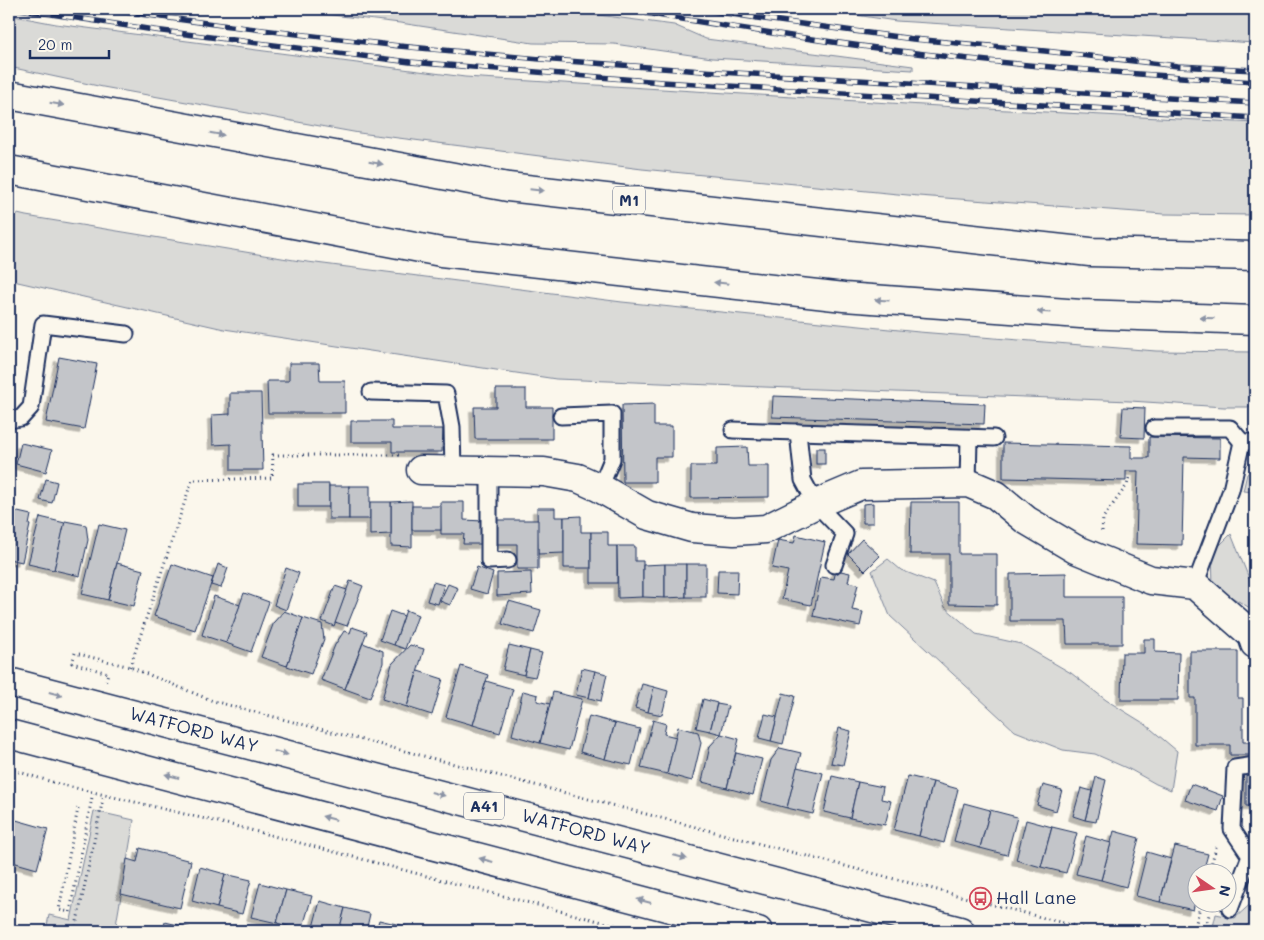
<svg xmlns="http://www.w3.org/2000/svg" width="1264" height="940" font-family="Mali,sans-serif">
	<defs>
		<filter id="shadow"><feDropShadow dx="-4.5" dy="4.5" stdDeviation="0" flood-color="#0004"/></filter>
	</defs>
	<rect width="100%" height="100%" fill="#fbf7ec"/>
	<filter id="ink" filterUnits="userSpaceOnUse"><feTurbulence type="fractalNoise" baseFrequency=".02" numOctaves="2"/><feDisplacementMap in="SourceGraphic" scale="10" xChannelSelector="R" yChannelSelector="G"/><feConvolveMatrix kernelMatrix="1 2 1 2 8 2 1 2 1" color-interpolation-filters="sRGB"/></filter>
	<g filter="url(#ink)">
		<g fill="#dadad7" stroke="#7a849a">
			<polygon points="281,9 553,9 674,25 706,39 913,66 913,70 712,58 614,44 533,43 400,23"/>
			<polygon points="815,9 1255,9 1255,43 896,21"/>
			<polygon points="9,15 56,24 465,77 988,109 1255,123 1255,215 1164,214 918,196 642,169 359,133 103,87 9,67"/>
			<polygon points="9,212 26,216 300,261 622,302 919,332 1156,351 1255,352 1255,407 1224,407 1130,401 556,379 224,329 9,280"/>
			<polygon points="1255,468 1255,492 1243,491 1247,474"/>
			<polygon points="1231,534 1255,593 1255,611 1213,586 1212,553"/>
			<polygon points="888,559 901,570 934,583 945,607 976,634 1021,644 1071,673 1106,700 1145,724 1177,751 1171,790 1156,784 1131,770 1095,754 1063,750 1015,731 890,616 872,571"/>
			<polygon points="94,811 134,820 115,931 46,931 49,915 71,920"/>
			<polygon points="1255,900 1255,918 1240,931 1212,931 1216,914 1235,918"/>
		</g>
		<g fill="#c3c5c9" stroke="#1b2f5e" filter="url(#shadow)">
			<polygon points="59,357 97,364 84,429 46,422"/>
			<polygon points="289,363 319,363 320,381 345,381 345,413 268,413 267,381 289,381"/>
			<polygon points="496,389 526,389 526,407 552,407 552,439 475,439 474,407 496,407"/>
			<polygon points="230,393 261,393 263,470 231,470 231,444 213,445 212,415 230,414"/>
			<polygon points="773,396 985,404 984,424 772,417"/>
			<polygon points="654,404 654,426 672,426 672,457 655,457 655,482 623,482 622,405"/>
			<polygon points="1123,407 1145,408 1144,438 1121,437"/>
			<polygon points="351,421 392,421 392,429 443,429 442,452 392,452 392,442 351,442"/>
			<polygon points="1149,437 1220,438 1220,458 1184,457 1182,545 1136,544 1138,471 1126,471 1126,481 1003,478 1003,443 1131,446 1131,458 1149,458"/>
			<polygon points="21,443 52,450 46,472 16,464"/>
			<polygon points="747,447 748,466 769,466 769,497 691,498 691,466 717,466 717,448"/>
			<rect x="816" y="448" width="9" height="16"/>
			<polygon points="46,479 57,482 52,503 40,500"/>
			<rect x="298" y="484" width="31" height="23"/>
			<rect x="329" y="486" width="20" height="33"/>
			<rect x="349" y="486" width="21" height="33"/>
			<polygon points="412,501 412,547 391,546 391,502"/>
			<polygon points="370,502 391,502 391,534 370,535"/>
			<polygon points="440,502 464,502 464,520 483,521 483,544 463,544 464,534 441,534"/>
			<polygon points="911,502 959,502 959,554 997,554 997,605 949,604 949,554 910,554"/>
			<polygon points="873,503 873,523 863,523 863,504"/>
			<rect x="412" y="506" width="29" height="24"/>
			<polygon points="537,508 555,508 555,517 564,517 564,553 538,554"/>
			<polygon points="9,510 31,515 29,525 30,525 22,562 9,559"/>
			<polygon points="581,516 581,532 591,532 591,568 564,568 564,517"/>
			<polygon points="40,517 65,523 54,570 28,564"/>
			<polygon points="496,520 538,520 538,569 517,569 517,544 496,544"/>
			<polygon points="65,521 86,525 88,540 80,576 54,570"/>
			<polygon points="99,524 125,530 108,600 82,594"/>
			<polygon points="591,532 608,532 608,546 617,546 617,583 591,583"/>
			<polygon points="796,535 825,542 811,605 782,599 788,571 772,568 778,540 794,543"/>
			<polygon points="862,539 880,556 865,571 848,554"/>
			<polygon points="617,546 635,546 635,561 643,561 643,597 618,598"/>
			<polygon points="117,563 143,570 134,606 108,600"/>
			<polygon points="172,564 213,578 195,630 154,616"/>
			<polygon points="218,564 228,568 221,588 211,585"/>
			<polygon points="665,564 665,598 643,597 643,565"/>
			<polygon points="665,564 686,564 686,597 665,598"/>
			<rect x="686" y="564" width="20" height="33"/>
			<polygon points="477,567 493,573 487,594 470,589"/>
			<polygon points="286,568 299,573 286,610 274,605"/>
			<polygon points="718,570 738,570 737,594 717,593"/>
			<polygon points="836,570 850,573 848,582 858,584 852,610 863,612 860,626 813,616 821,577 834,579"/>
			<polygon points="531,572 532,594 497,596 497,573"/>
			<polygon points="1066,573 1066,597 1122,597 1122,644 1067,644 1066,621 1010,621 1010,574"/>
			<polygon points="350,581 363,586 347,626 335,622"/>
			<polygon points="433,582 444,585 438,604 427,601"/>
			<polygon points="448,584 458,588 450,605 440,601"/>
			<polygon points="335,586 347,590 334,626 322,621"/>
			<polygon points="244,593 269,602 251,652 226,643"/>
			<polygon points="214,596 240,605 226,643 202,635"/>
			<polygon points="509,601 541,610 534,633 502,624"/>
			<polygon points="406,610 418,615 412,632 411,632 405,649 394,645"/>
			<polygon points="284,611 303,618 287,666 261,657 274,622"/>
			<polygon points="390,611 404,616 394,645 380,640"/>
			<polygon points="303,618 322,624 324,639 311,674 287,666"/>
			<polygon points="352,627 367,632 345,689 321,680 335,645 344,631 350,633"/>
			<polygon points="1144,639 1155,639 1155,652 1179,653 1178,700 1121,700 1122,653 1144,653"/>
			<polygon points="363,643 383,651 383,663 370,698 345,689"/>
			<polygon points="410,645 424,649 407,707 382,699 392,664"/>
			<polygon points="509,645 530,650 524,675 503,670"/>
			<polygon points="530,650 542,653 535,677 524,675"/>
			<polygon points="1190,651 1238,651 1238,698 1243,698 1243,742 1253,742 1253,755 1230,755 1230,745 1195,745 1195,698 1190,698"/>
			<polygon points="461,666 488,675 473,725 446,717"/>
			<polygon points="582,668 595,671 589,698 576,695"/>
			<polygon points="418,671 443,679 432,715 407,707"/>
			<polygon points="595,671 607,674 601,701 589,698"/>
			<polygon points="486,681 513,689 500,733 473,725"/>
			<polygon points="642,684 654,687 648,712 635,708"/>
			<polygon points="654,687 668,691 662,715 648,712"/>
			<polygon points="523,691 538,695 537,701 550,704 540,743 512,735"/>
			<polygon points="553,692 582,699 569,750 540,743"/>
			<polygon points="783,693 795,696 783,744 771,741"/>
			<polygon points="703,699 717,703 710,731 696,728"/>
			<polygon points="717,704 728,706 721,734 710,731"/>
			<polygon points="765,714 777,717 771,741 759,738"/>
			<polygon points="589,716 615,723 605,759 580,752"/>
			<polygon points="653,720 666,724 664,734 676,737 667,774 641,768"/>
			<polygon points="615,723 640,729 631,765 605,759"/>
			<polygon points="678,727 698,732 701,743 692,781 667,774"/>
			<polygon points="839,728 851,731 843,765 831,763"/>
			<polygon points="721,734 739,739 727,788 702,782 710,746"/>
			<polygon points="780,748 801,753 787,808 761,801 771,760"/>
			<polygon points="736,753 762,759 753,795 727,788"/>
			<polygon points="797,767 823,773 813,814 787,808"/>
			<polygon points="1246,773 1255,774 1255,806 1246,806"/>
			<polygon points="832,776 858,782 850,818 824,812"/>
			<polygon points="908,776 933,782 919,836 894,830"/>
			<polygon points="1096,777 1106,780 1096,822 1085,820"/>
			<polygon points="858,782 883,787 881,799 891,801 885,825 850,818"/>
			<polygon points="933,782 958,789 944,843 919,836"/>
			<polygon points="1191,784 1223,796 1218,811 1185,800"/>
			<polygon points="1043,785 1062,790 1056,811 1037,805"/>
			<polygon points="1081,788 1092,791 1085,820 1073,816"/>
			<polygon points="964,803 990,810 980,848 954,841"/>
			<polygon points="990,810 1017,817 1007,855 980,848"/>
			<polygon points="9,818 48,829 37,869 9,861"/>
			<polygon points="1026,820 1052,827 1041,867 1016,860"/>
			<polygon points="1052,827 1077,833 1066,873 1041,867"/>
			<polygon points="1114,831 1139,838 1126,887 1101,880"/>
			<polygon points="1086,836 1111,843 1101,880 1076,874"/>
			<polygon points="1175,846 1208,854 1203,872 1196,872 1196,898 1193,910 1160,902"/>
			<polygon points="140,848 191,861 180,908 121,894 127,859 137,862"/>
			<polygon points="1147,852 1171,859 1160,902 1136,896"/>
			<polygon points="200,867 225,874 217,908 192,901"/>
			<polygon points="225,874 251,880 242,914 217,908"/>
			<polygon points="260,883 286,890 277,923 251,917"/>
			<polygon points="286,890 312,896 302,930 277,923"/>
			<polygon points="320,901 345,908 339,931 312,931"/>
			<polygon points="345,908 370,914 366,931 339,931"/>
			<polygon points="379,920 405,926 403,931 376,931"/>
			<polygon points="165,922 178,925 176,931 163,931"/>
			<polygon points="178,925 190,928 190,931 176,931"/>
			<polygon points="405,926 423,931 403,931"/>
		</g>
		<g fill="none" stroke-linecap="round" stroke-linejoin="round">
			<defs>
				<g id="service">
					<polyline points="371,392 446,394 452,427 453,470"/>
					<polyline points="561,416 612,414 612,459 600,488"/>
					<polyline points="9,420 21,418 31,407 43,324 126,334"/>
					<polyline points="1154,428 1230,428 1242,442"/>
					<polyline points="733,430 994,438"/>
					<polyline points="798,432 803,480 816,504 845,534 834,565"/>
					<polyline points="489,471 489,561 508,560"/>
					<polyline points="968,483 969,438"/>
					<polyline points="1195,585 1231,490 1242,442 1255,442"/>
					<polyline points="1230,909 1250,856 1232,829 1235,768 1255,765"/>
				</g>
				<polyline id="minor" points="421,470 544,472 578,478 600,488 647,515 692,528 734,531 766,529 816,504 861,485 968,483 996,495 1026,520 1075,549 1151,580 1195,585 1252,635 1255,644"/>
				<g id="trunk">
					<polyline points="9,682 960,931"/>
					<polyline points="9,734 758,931"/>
				</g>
				<g id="motorway">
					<polyline points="9,95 508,187 1090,252 1255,256"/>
					<polyline points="9,170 441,252 844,297 1081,314 1255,320"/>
				</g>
			</defs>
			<use href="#service" stroke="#1b2f5e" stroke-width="19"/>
			<use href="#minor" stroke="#1b2f5e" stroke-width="31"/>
			<use href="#trunk" stroke="#1b2f5e" stroke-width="31"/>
			<use href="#motorway" stroke="#1b2f5e" stroke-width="31"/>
			<g stroke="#1b2f5e" stroke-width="3" stroke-dasharray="1 4" stroke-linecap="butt">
				<polyline points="1102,531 1103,518 1127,485 1130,475"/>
				<polyline points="130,667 192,480 272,478 273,455 400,455"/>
				<polyline points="106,681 108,673 72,663 75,653 130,667 213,701 1094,931"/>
				<polyline points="9,769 59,784 239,827 637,931"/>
				<polyline points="78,808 59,910 70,912 93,792"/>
				<polyline points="1209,872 1217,844"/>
				<polyline points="75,931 104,794"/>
				<polyline points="1194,931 1201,902"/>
				<polyline points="1205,931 1209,915"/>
			</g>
			<use href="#service" stroke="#fbf7ec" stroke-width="15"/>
			<use href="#minor" stroke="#fbf7ec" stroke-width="28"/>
			<use href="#trunk" stroke="#fbf7ec" stroke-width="28"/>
			<use href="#motorway" stroke="#fbf7ec" stroke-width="28"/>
			<defs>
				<g id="rail">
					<polyline points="19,9 154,30 410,62 662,82 1255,118"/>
					<polyline points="103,9 221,25 399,46 540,59 702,71 1255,103"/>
					<path d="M620,9C727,26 834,44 942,56C1046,68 1151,75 1255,82"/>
					<polyline points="700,9 757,18 913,39 1045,51 1178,66 1255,70"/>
				</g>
			</defs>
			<use href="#rail" stroke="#1b2f5e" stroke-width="5.5"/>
			<use href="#rail" stroke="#fbf7ec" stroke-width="4" stroke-dasharray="11" stroke-linecap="butt"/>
		</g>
		<defs><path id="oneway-solid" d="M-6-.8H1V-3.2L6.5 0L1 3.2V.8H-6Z" transform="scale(1.25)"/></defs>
		<g fill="#8b93a5">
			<use href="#oneway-solid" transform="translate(57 104) rotate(10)"/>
			<use href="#oneway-solid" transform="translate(217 134) rotate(10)"/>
			<use href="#oneway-solid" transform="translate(376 163) rotate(10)"/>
			<use href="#oneway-solid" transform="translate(537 190) rotate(6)"/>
			<use href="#oneway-solid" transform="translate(721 283) rotate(-174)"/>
			<use href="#oneway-solid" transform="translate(882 300) rotate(-176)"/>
			<use href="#oneway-solid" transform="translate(1044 312) rotate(-176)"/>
			<use href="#oneway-solid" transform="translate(1207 318) rotate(-178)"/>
			<use href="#oneway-solid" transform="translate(56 694) rotate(15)"/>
			<use href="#oneway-solid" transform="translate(281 753) rotate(15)"/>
			<use href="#oneway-solid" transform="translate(172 776) rotate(-165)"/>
			<use href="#oneway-solid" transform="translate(438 794) rotate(15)"/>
			<use href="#oneway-solid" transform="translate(329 818) rotate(-165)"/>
			<use href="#oneway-solid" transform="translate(680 857) rotate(15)"/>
			<use href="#oneway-solid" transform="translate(486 860) rotate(-165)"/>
			<use href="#oneway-solid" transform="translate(644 901) rotate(-165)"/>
		</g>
	</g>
	<defs>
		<symbol id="bus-ring" viewBox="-11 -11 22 22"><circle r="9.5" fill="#fbf7ec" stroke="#d1495b" stroke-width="1.5"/><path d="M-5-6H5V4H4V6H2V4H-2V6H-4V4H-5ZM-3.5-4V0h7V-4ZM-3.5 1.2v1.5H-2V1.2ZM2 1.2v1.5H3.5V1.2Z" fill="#d1495b"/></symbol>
	</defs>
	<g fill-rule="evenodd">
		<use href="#bus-ring" x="968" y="886" width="25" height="25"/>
	</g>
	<g text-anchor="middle" stroke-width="5" stroke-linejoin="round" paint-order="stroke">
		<g fill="#fbf7ec" stroke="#5e6b89" stroke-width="1">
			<rect x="613" y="186.5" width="32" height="27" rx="4"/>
			<rect x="464" y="792.5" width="40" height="27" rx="4"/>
		</g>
		<g font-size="16" font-weight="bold" fill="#1b2f5e">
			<text x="629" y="206">M1</text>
			<text x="484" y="812">A41</text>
		</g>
		<g font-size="18" fill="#1b2f5e" stroke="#fbf7ec">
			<text transform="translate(194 730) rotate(15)" y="6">WATFORD WAY</text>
			<text transform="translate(586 832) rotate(15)" y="6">WATFORD WAY</text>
		</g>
		<g font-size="18" fill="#1b2f5e" stroke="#fbf7ec" text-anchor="start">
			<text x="996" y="904">Hall Lane</text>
		</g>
	</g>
	<rect width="1264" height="940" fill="none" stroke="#fbf7ec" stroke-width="30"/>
	<rect x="15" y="15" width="1234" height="910" fill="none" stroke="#1b2f5e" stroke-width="2" filter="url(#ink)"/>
	<g transform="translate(1212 888) rotate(103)"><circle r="24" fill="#fbf7ec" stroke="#a1a7b3"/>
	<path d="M0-4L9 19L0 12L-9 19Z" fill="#d1495b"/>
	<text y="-8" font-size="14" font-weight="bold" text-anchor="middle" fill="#1b2f5e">N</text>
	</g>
	<path d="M30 50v8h79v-8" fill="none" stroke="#1b2f5e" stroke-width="2.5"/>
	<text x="38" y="50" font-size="15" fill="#1b2f5e" stroke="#fbf7ec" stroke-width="4" paint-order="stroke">20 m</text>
</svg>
